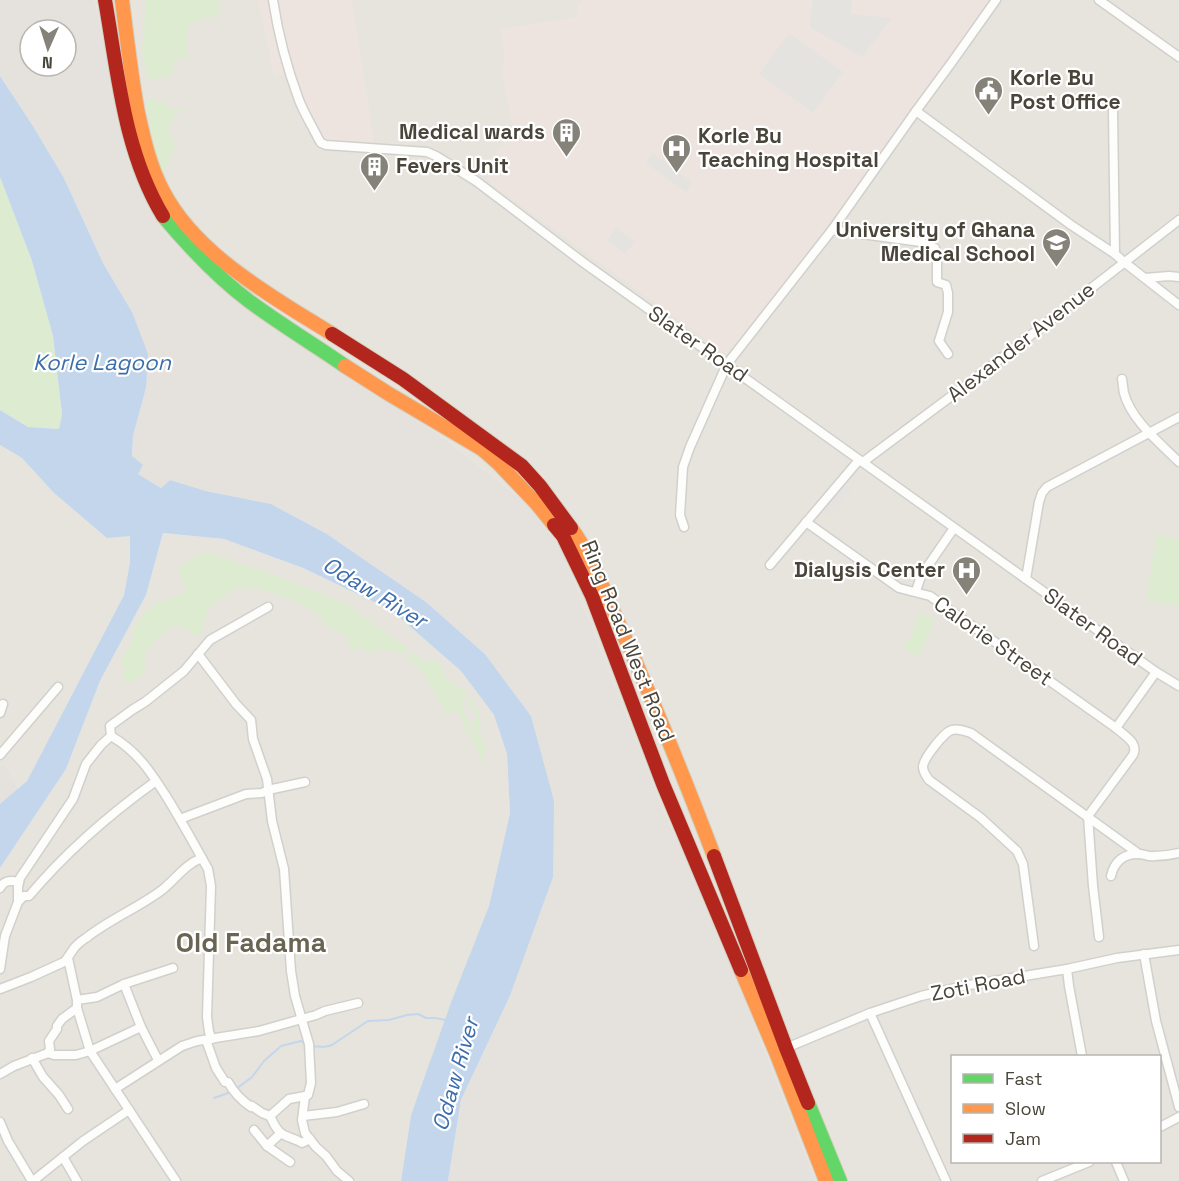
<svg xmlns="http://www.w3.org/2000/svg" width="1179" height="1181" font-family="'Space Grotesk',sans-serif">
	<rect width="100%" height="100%" fill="#f3f2ee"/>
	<g fill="#e6e4dd" fill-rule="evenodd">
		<path d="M95,0H1179V1181H816L707,902L661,805L528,504L436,432L326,363L231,294L161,230L128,159ZM952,1056H1160V1162H952Z"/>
		<polygon points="0,445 22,458 53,492 130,535 130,562 124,595 27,781 0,804"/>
		<polygon points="163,533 224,539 303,568 391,610 461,671 494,715 507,754 510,813 489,906 411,1115 401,1181 0,1181 0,868 66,769 100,681 146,595"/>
	</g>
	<g fill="#e5e2de" fill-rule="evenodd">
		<path d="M0,0H95L128,159L161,230L231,294L326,363L436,432L528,504L561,550L661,805L707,902L816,1181H448L461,1100L509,998L531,716L485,654L426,602L327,534L271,504L206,491L170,480L161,488L138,474L132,456L133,436L146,388L132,312L103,263L64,178L33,126L0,76ZM30,30H66V66H30Z"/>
		<polygon points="0,766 5,766 20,792 0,806"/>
	</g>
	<g fill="#ede4e0">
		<polygon points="258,0 352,0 374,142 324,142 300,104 292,74 274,76"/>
		<polygon points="583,0 997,0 729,356 491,184 482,161 491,159 494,155 513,130 501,69 505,59 500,29 577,17 577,7"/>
	</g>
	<g fill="#ddebd1">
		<polygon points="146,0 215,0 221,4 219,15 202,19 188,26 188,58 173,61 174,76 149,80 142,53"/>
		<polygon points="147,97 166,104 174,110 190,107 173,116 169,131 175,146 169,166 162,171 157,157 149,126"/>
		<polygon points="0,177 32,261 53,336 62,414 59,429 28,427 0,410"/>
		<polygon points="1157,535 1179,539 1179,606 1146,600"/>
		<path d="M206,551L293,582L346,604L408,648L403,654C397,653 389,650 383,650C370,649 371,656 358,646L357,648L358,652H352L350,650L351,648C347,632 343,635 330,628C318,606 251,578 229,592C222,596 208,609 205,615C204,618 205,622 204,625C203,630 200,633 198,637L185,628L177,625C165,630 148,644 145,657C144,660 145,664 146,667L142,674L133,682H127L122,678L125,671L121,663L134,634V627L143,615L157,602L178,597L187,588L180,575L179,566Z"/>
		<polygon points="920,613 935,619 919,656 904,650"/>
		<path d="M411,651L430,665L429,660C444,658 441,673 449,680C454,685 461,688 467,691L465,699L461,704L471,729L474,734H478L470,722L477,718L472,707L468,704L469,698H471L479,712L481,737L485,747L483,764L480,761L479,754L473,741L465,730L461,718L454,708L452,715C440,710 432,686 425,675C420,668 413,663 407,657Z"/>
	</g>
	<g fill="#e5e3df">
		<polygon points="812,0 852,0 851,14 892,18 862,57 810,27"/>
		<polygon points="789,33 843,72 813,113 759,74"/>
		<polygon points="653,153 692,183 686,192 646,163"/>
		<polygon points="616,228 635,242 625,254 607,240"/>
		<polygon points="844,483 852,489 832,517 821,509"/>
	</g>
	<polygon fill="#c3d6ec" points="0,76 33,126 64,178 103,263 132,312 148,354 146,388 133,436 132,456 143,465 138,474 161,488 170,480 206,491 271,504 327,534 426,602 485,654 531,716 554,801 553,877 509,998 461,1100 448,1181 401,1181 411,1115 452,1000 489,906 510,813 507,754 494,715 461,671 391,610 303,568 224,539 163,533 146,595 100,681 66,769 0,868 0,804 27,781 124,595 130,562 130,536 107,538 53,492 22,458 0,445 0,410 28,427 59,429 62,414 53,336 32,261 0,177"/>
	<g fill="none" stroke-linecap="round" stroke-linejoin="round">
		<g stroke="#c3d6ec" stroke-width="2">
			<polyline points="311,1046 324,1047 332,1045 368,1021 389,1020 407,1015 418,1014 426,1018 435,1018 446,1020"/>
			<polyline points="236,1089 252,1077 264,1061 281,1046 301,1041 306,1045"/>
			<polyline points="214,1098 231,1092"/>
		</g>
		<defs>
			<g id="street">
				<path d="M273,0C278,33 287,68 299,100C304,113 312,126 318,138L321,143L326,145L427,152L436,156L476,181L584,263L1156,672L1179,686"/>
				<polyline points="1099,0 1179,57"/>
				<polyline points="916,111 1071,225 1115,254 1124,262 1179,305"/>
				<polyline points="1113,111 1115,254"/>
				<polyline points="832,230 921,242 935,248 937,255 937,282 946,285 948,293 948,312 939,341 948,354"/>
				<polyline points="1145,278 1169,276 1179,277"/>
				<path d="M1122,379C1123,384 1123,389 1124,393C1131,420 1160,443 1179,462"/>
				<polyline points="863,462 973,380 1179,220"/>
				<path d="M806,522L899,588L930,596L1116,728C1125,736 1139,743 1133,755L1088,816L1093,886L1099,937"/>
				<polyline points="684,527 680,515 683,467 690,447 727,364 832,230 916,111 952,62 996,0"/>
				<polyline points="770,565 859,460"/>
				<polyline points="1026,579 1039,502 1042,493 1047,487 1179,417"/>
				<polyline points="916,591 921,576 954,528"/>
				<polyline points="198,654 236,704 251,720 253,739 267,779 272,821 284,869 291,971 295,996 309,1044 311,1083 308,1095 305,1096 302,1120 305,1133 316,1147 326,1156 337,1171 349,1181"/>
				<polyline points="0,713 3,704"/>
				<polyline points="1116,728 1156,672"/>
				<path d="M111,736C137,751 150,771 166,796C181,820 194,844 208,869L211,886L207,1017L209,1032L212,1039"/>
				<polyline points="0,755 58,687"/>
				<polyline points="180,819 246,794 262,793 268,790 305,782"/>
				<path d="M1111,876C1114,862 1124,853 1139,854C1144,854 1149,857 1154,856C1162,856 1171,855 1179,853"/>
				<path d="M0,888C4,880 11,880 19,882"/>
				<polyline points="18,902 18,887 20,878 73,799 86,764 101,745 111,736 110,726 132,710 145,702 184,671 210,640 268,607"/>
				<path d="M1034,946L1023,864L1017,851L981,818L929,780C926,776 923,772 923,767C923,759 944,732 952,730C958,728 965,731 971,733L1139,854"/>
				<polyline points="1144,954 1156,1021 1179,1107"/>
				<polyline points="68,958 77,1000 77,1008 90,1051 176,1181"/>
				<path d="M0,969L5,936L18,902L24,896H29C66,852 110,814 156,781"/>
				<polyline points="1067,969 1069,986 1082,1056"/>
				<polyline points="124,984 141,1027 158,1060"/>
				<path d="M0,989L31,977L64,962C69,957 71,952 75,947C78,944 82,940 86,938C110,919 138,908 162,890C176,879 185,864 202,858"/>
				<polyline points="77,1000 97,997 124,984 173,968"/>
				<polyline points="870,1013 946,1181"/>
				<path d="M206,1040L216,1068L225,1082H228C234,1093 241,1100 251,1107L252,1106L262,1113L270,1116L289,1099L305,1096"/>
				<polyline points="786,1048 870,1013 921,996 963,986 1067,969 1117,958 1179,950"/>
				<polyline points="48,1053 50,1049 49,1041 57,1029 57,1026 62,1019 77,1008"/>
				<polyline points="32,1058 43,1077 59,1095 68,1109"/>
				<polyline points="0,1074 14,1066 48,1053 54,1055 76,1055 90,1051 141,1027"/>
				<polyline points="115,1089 182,1046 197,1041 259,1031 316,1015 325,1011 358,1003"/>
				<path d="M270,1116C273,1122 276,1130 282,1134C289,1138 296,1139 302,1143L310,1139"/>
				<polyline points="303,1116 337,1112 364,1104"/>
				<polyline points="0,1122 8,1141 32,1181"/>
				<polyline points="1160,1127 1179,1117"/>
				<polyline points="254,1130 267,1146 281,1133"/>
				<polyline points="267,1146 290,1162"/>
				<polyline points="63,1157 77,1181"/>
				<polyline points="1116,1162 1124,1181"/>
				<polyline points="33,1181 83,1141 129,1110"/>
				<polyline points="1042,1181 1089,1162"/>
			</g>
			<g id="fast">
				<path d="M163,216C189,247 217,277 249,301C280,324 313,344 345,366"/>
				<polyline points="808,1103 840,1181"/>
			</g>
			<g id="slow">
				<path d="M122,0C127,38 131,76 138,113C144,140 150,167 163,191C196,255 273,297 332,334"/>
				<polyline points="345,366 389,394 482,449 498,463 537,504 554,525"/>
				<path d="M571,528C593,558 606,597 622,631C655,705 685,780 714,856"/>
				<polyline points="741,970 777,1055 826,1181"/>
			</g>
			<g id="jam">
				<path d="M105,0C118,74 124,151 163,216"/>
				<polyline points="332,334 403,379 522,466 540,486 571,528"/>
				<polyline points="554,525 563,536 592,596 663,784 741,970"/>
				<polyline points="714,856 786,1048 808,1103"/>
			</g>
		</defs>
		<use href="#street" stroke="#d1d0cc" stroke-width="11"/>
		<use href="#fast" stroke="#d3cfbe" stroke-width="16"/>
		<use href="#slow" stroke="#d3cfbe" stroke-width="16"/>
		<use href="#jam" stroke="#d3cfbe" stroke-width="16"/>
		<use href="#street" stroke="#fdfdfc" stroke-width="8"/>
		<use href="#fast" stroke="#63d668" stroke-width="14"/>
		<use href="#slow" stroke="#ff974d" stroke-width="14"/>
		<use href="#jam" stroke="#b3261e" stroke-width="14"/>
	</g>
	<defs>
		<symbol id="civic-pin" viewBox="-11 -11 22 30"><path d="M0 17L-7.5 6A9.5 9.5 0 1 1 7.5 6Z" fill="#848279" stroke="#fff"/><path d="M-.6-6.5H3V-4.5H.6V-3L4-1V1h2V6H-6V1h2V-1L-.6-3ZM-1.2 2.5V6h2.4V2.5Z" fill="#fff"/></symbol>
		<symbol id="building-pin" viewBox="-11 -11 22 30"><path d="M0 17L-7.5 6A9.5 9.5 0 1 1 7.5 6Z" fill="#848279" stroke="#fff"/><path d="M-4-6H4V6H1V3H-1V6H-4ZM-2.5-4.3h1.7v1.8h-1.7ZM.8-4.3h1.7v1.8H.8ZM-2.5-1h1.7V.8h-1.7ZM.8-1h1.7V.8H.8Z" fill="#fff"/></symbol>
		<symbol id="hospital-pin" viewBox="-11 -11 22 30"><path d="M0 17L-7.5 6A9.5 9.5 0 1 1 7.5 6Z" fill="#848279" stroke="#fff"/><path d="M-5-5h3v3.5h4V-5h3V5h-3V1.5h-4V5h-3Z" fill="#fff"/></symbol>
		<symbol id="university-pin" viewBox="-11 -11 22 30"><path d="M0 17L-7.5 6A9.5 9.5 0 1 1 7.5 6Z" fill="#848279" stroke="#fff"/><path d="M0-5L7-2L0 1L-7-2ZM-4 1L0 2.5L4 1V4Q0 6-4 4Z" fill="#fff"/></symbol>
	</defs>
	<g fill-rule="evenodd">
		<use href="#civic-pin" x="972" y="74" width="33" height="45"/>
		<use href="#building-pin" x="550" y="116" width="33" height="45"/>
		<use href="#hospital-pin" x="660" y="132" width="33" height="45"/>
		<use href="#building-pin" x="358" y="150" width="33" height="45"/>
		<use href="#university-pin" x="1040" y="226" width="33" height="45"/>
		<use href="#hospital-pin" x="950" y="554" width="33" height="45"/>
	</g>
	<g text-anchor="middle" stroke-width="4.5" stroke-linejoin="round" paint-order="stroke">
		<g font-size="21" font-weight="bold" fill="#49453a" stroke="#fff" text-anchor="start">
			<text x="1010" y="85">Korle Bu<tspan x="1010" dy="24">Post Office</tspan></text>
			<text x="545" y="139" text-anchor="end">Medical wards</text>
			<text x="698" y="143">Korle Bu<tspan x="698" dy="24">Teaching Hospital</tspan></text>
			<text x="396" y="173">Fevers Unit</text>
			<text x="1035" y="237" text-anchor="end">University of Ghana<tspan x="1035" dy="24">Medical School</tspan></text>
			<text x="945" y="577" text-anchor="end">Dialysis Center</text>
		</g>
		<g font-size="21" fill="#49453a" stroke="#fff">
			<text transform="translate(1021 342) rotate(-38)" y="7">Alexander Avenue</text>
			<text transform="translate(698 344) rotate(35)" y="7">Slater Road</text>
			<text transform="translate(1093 627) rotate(36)" y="7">Slater Road</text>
			<text transform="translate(628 641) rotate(68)" y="7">Ring Road West Road</text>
			<text transform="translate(993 641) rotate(35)" y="7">Calorie Street</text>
			<text transform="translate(978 985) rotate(-11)" y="7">Zoti Road</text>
		</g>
		<g font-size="22" font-style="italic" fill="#3c6eac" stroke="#fff">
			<text x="102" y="370">Korle Lagoon</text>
			<text transform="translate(375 592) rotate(31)" y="8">Odaw River</text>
			<text transform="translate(455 1074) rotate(-74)" y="8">Odaw River</text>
		</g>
		<g font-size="27" font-weight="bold" fill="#6a6452" stroke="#fff">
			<text x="251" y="952">Old Fadama</text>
		</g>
	</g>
	<rect x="951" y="1055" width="210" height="108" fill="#ffffff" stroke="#b6b5b0" stroke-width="1.5"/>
	<rect x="963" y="1074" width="30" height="9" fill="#63d668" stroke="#b6b5b0" stroke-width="1.5"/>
	<text x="1005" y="1085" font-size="18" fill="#49453a">Fast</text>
	<rect x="963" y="1104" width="30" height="9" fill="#ff974d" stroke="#b6b5b0" stroke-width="1.5"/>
	<text x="1005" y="1115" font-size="18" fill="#49453a">Slow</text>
	<rect x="963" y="1134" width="30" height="9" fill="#b3261e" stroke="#b6b5b0" stroke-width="1.5"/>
	<text x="1005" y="1145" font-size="18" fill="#49453a">Jam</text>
	<g transform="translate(48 48) rotate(183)"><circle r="28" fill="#ffffff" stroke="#b6b5b0" stroke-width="1.5"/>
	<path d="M0-4.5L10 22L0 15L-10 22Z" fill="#848279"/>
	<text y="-9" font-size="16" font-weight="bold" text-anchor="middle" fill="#49453a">N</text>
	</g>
</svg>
